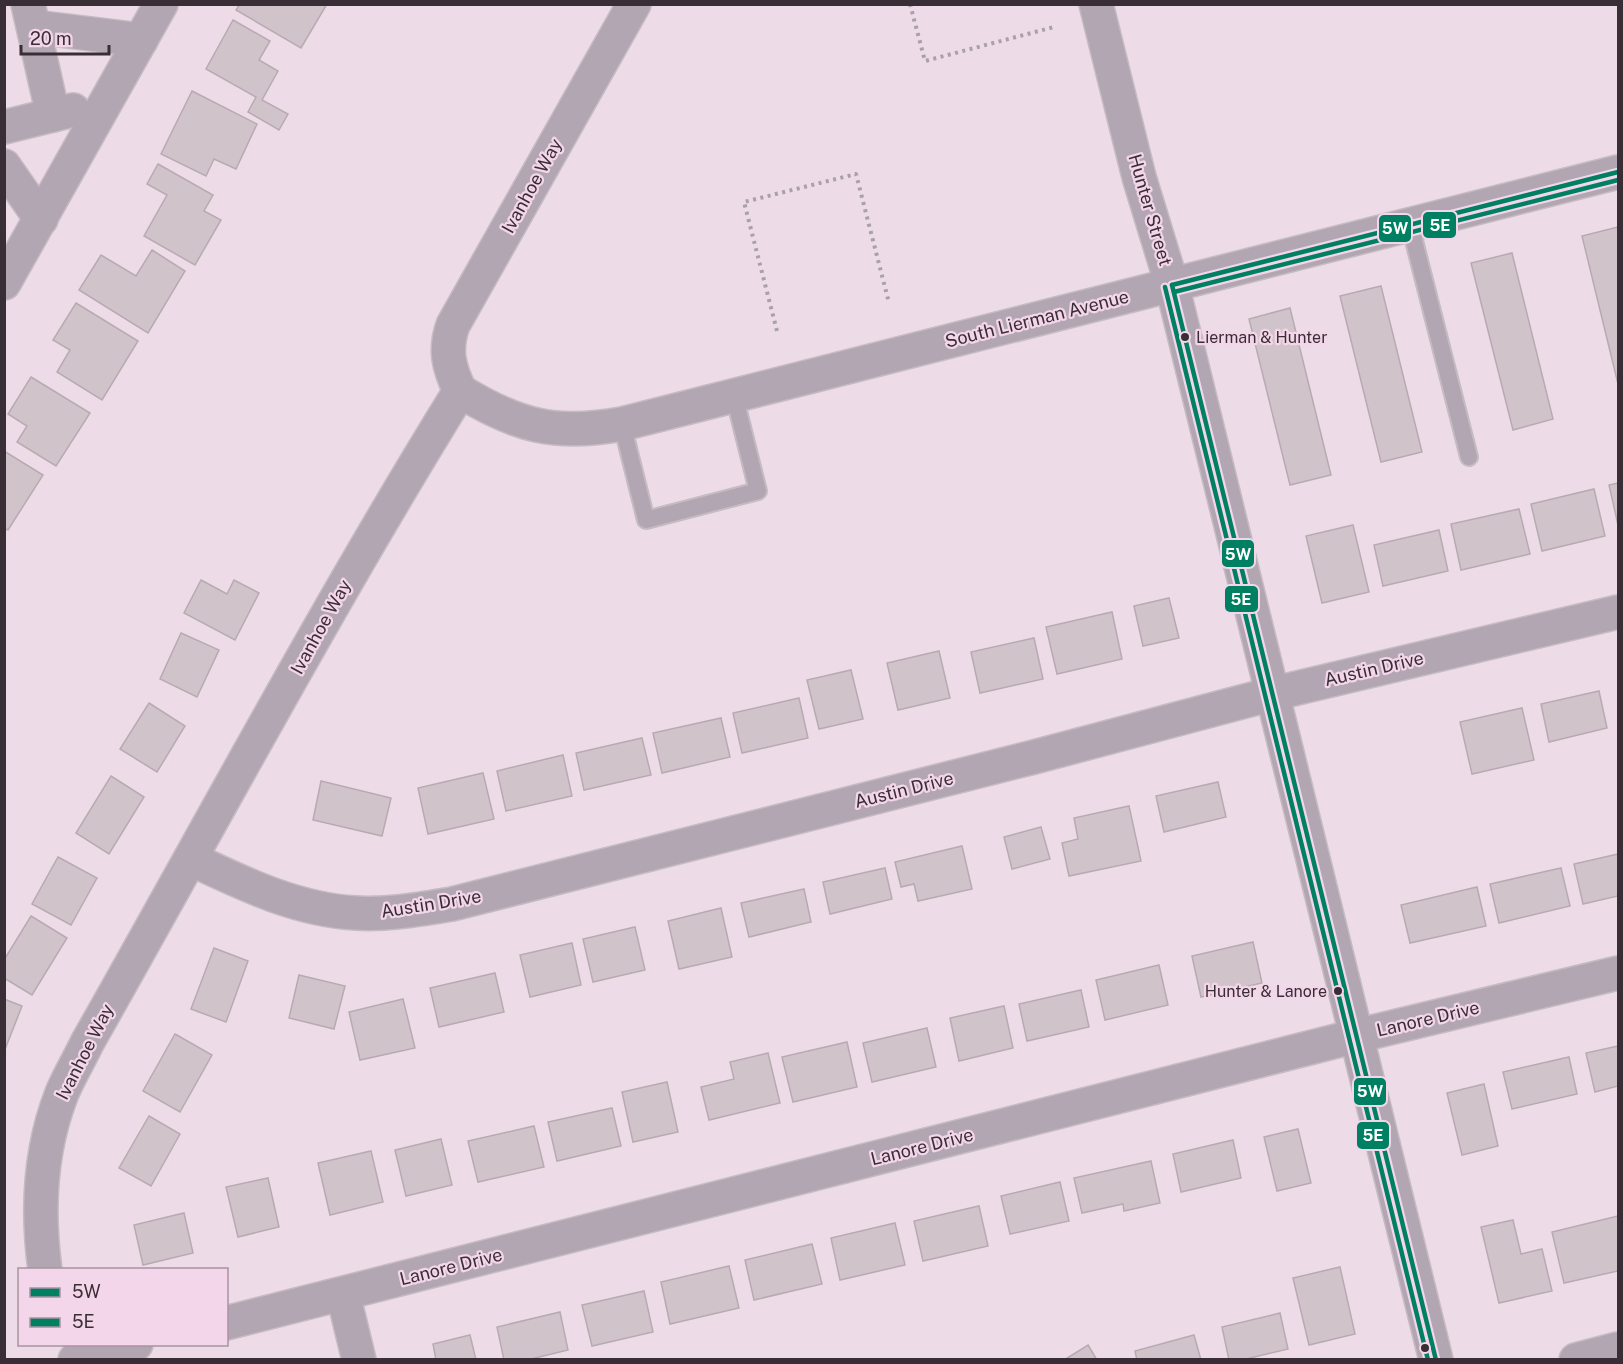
<svg xmlns="http://www.w3.org/2000/svg" width="1623" height="1364" font-family="'Public Sans',sans-serif">
	<rect width="100%" height="100%" fill="#eddce7"/>
	<g fill="#d1c3ca" stroke="#b8aab1" stroke-width="1.5">
		<polygon points="240,4 327,4 301,48 236,10"/>
		<polygon points="233,20 270,41 259,60 278,71 262,100 288,114 279,130 248,112 256,97 206,69"/>
		<polygon points="192,91 257,124 236,169 214,159 206,176 161,154"/>
		<polygon points="158,164 213,195 204,211 221,220 195,265 144,236 167,195 147,184"/>
		<polygon points="1618,227 1618,384 1582,236"/>
		<polygon points="152,250 185,271 148,333 79,290 101,255 136,276"/>
		<polygon points="1512,253 1553,419 1513,430 1471,263"/>
		<polygon points="1381,286 1422,452 1381,462 1340,296"/>
		<polygon points="76,303 138,341 102,400 57,372 70,350 53,340"/>
		<polygon points="1290,308 1331,475 1290,485 1249,319"/>
		<polygon points="31,377 90,413 56,466 17,442 27,426 8,414"/>
		<polygon points="4,451 43,475 8,530 4,528"/>
		<polygon points="1618,483 1618,525 1609,485"/>
		<polygon points="1594,489 1605,536 1542,551 1531,504"/>
		<polygon points="1519,509 1530,554 1461,570 1451,524"/>
		<polygon points="1353,525 1369,592 1322,603 1306,536"/>
		<polygon points="1439,530 1448,571 1383,586 1374,545"/>
		<polygon points="201,580 227,594 234,580 259,593 235,640 184,613"/>
		<polygon points="1169,598 1179,638 1143,646 1134,606"/>
		<polygon points="1112,612 1122,659 1057,674 1046,627"/>
		<polygon points="181,633 219,650 197,697 160,679"/>
		<polygon points="1034,638 1043,679 980,693 971,652"/>
		<polygon points="939,651 950,698 898,710 887,663"/>
		<polygon points="851,670 863,719 819,729 807,680"/>
		<polygon points="1599,691 1607,728 1549,742 1541,704"/>
		<polygon points="799,698 808,738 742,753 733,713"/>
		<polygon points="149,703 185,726 157,772 120,749"/>
		<polygon points="1522,708 1534,760 1472,774 1460,722"/>
		<polygon points="721,718 730,757 662,773 653,733"/>
		<polygon points="642,738 651,775 584,790 576,753"/>
		<polygon points="563,755 572,796 506,811 497,771"/>
		<polygon points="483,773 494,819 428,834 418,788"/>
		<polygon points="111,776 144,797 109,854 76,833"/>
		<polygon points="321,781 391,798 382,836 313,820"/>
		<polygon points="1218,782 1226,817 1164,832 1156,796"/>
		<polygon points="1129,806 1141,861 1069,876 1062,843 1078,839 1074,818"/>
		<polygon points="1041,827 1050,859 1012,869 1004,837"/>
		<polygon points="962,846 972,889 918,901 914,884 901,887 895,862"/>
		<polygon points="1618,854 1618,896 1583,904 1574,864"/>
		<polygon points="58,857 97,878 71,925 32,904"/>
		<polygon points="885,868 892,899 830,914 823,882"/>
		<polygon points="1561,868 1570,906 1499,923 1490,884"/>
		<polygon points="1477,887 1486,926 1410,943 1401,905"/>
		<polygon points="804,889 811,922 749,937 741,903"/>
		<polygon points="721,908 732,957 679,969 668,921"/>
		<polygon points="31,916 67,938 32,995 4,978 4,960"/>
		<polygon points="635,927 645,970 593,982 583,939"/>
		<polygon points="1253,942 1262,983 1201,997 1192,956"/>
		<polygon points="572,943 581,985 530,997 520,955"/>
		<polygon points="214,948 248,961 226,1022 191,1009"/>
		<polygon points="1159,965 1168,1005 1105,1020 1096,980"/>
		<polygon points="495,973 504,1012 439,1027 430,988"/>
		<polygon points="299,975 345,986 334,1029 289,1018"/>
		<polygon points="1081,990 1089,1027 1027,1041 1019,1004"/>
		<polygon points="4,999 22,1006 4,1052"/>
		<polygon points="403,999 415,1048 360,1060 349,1012"/>
		<polygon points="1004,1006 1013,1048 959,1061 950,1018"/>
		<polygon points="927,1028 936,1067 872,1082 863,1043"/>
		<polygon points="175,1034 212,1055 180,1112 143,1091"/>
		<polygon points="847,1042 857,1087 793,1102 782,1057"/>
		<polygon points="1618,1046 1618,1086 1595,1092 1586,1053"/>
		<polygon points="768,1053 780,1103 709,1120 701,1087 734,1079 730,1062"/>
		<polygon points="1569,1057 1577,1094 1512,1109 1503,1072"/>
		<polygon points="667,1082 678,1132 633,1142 622,1092"/>
		<polygon points="1484,1084 1498,1146 1462,1155 1447,1093"/>
		<polygon points="612,1108 621,1146 557,1161 548,1122"/>
		<polygon points="149,1116 180,1134 151,1186 119,1168"/>
		<polygon points="534,1126 544,1167 478,1182 468,1141"/>
		<polygon points="1298,1129 1311,1183 1277,1191 1264,1137"/>
		<polygon points="441,1139 452,1185 406,1196 395,1150"/>
		<polygon points="1233,1140 1241,1178 1181,1192 1173,1154"/>
		<polygon points="371,1151 383,1202 330,1215 318,1163"/>
		<polygon points="1151,1161 1160,1203 1124,1211 1123,1204 1082,1213 1074,1178"/>
		<polygon points="268,1178 279,1227 238,1237 226,1187"/>
		<polygon points="1060,1182 1069,1221 1010,1234 1001,1196"/>
		<polygon points="979,1206 988,1246 923,1261 914,1221"/>
		<polygon points="184,1213 193,1253 143,1265 134,1225"/>
		<polygon points="1618,1216 1618,1271 1564,1283 1552,1232"/>
		<polygon points="1513,1220 1521,1254 1542,1249 1552,1291 1499,1303 1481,1227"/>
		<polygon points="895,1223 905,1265 840,1280 831,1238"/>
		<polygon points="812,1244 822,1284 754,1300 745,1260"/>
		<polygon points="729,1266 739,1308 670,1324 661,1282"/>
		<polygon points="1340,1267 1355,1334 1309,1345 1293,1278"/>
		<polygon points="644,1291 653,1332 592,1346 582,1305"/>
		<polygon points="560,1312 568,1350 527,1360 504,1360 497,1327"/>
		<polygon points="1280,1313 1288,1349 1242,1360 1229,1360 1222,1327"/>
		<polygon points="470,1335 476,1360 436,1360 433,1344"/>
		<polygon points="1194,1335 1201,1360 1137,1360 1135,1351"/>
		<polygon points="1088,1345 1097,1360 1064,1360"/>
	</g>
	<g fill="none" stroke-linecap="round" stroke-linejoin="round">
		<defs>
			<g id="lane">
				<polyline points="1410,225 1469,457"/>
				<polyline points="622,424 646,520 758,491 734,395"/>
			</g>
			<g id="street">
				<polyline points="28,4 53,115"/>
				<polyline points="1096,4 1139,177 1172,285 1436,1360"/>
				<polyline points="34,27 141,40"/>
				<polyline points="4,127 73,110"/>
				<polyline points="4,166 41,219"/>
				<polyline points="4,283 161,4"/>
				<path d="M460,391C517,426 555,436 622,424L1618,172"/>
				<path d="M191,859C244,884 297,910 356,913C388,915 421,909 452,904L1034,757L1272,694L1618,612"/>
				<path d="M45,1270C37,1211 40,1149 62,1093C69,1076 79,1060 87,1043C210,826 328,604 460,391C449,368 444,350 453,325L634,4"/>
				<polyline points="343,1294 359,1360"/>
				<polyline points="226,1323 1356,1036 1618,973"/>
				<polyline points="75,1360 136,1344"/>
				<polyline points="1576,1360 1618,1349"/>
			</g>
		</defs>
		<use href="#lane" stroke="#c7bbc3" stroke-width="20"/>
		<use href="#street" stroke="#c7bbc3" stroke-width="36"/>
		<g stroke="#a9a0a9" stroke-width="4" stroke-dasharray="3 4.5" stroke-linecap="butt">
			<polyline points="910,4 925,61 1054,27"/>
			<polyline points="777,331 744,202 856,174 889,303"/>
		</g>
		<use href="#lane" stroke="#b1a6b1" stroke-width="16"/>
		<use href="#street" stroke="#b1a6b1" stroke-width="33"/>
		<defs>
			<g id="bus-1">
				<polyline points="1172,285 1436,1360"/>
				<polyline points="1172,285 1618,172"/>
			</g>
			<g id="bus-2">
				<polyline points="1165,287 1428,1360"/>
				<polyline points="1174,292 1618,180"/>
			</g>
		</defs>
		<use href="#bus-1" stroke="#f3d6e9" stroke-width="9"/>
		<use href="#bus-2" stroke="#f3d6e9" stroke-width="9"/>
		<use href="#bus-1" stroke="#008063" stroke-width="4.5"/>
		<use href="#bus-2" stroke="#008063" stroke-width="4.5"/>
	</g>
	<g fill="#392e35" stroke="#f3d6e9" stroke-width="2">
		<circle cx="1185" cy="337" r="5"/>
		<circle cx="1338" cy="991" r="5"/>
		<circle cx="1425" cy="1348" r="5"/>
	</g>
	<g text-anchor="middle" stroke-width="4.5" stroke-linejoin="round" paint-order="stroke">
		<g font-size="16" fill="#392e35" stroke="#f3d6e9" text-anchor="start">
			<text x="1196" y="343">Lierman &amp; Hunter</text>
			<text x="1327" y="997" text-anchor="end">Hunter &amp; Lanore</text>
		</g>
		<g font-size="18" fill="#392e35" stroke="#f3d6e9">
			<text transform="translate(532 186) rotate(-61)" y="6">Ivanhoe Way</text>
			<text transform="translate(1150 210) rotate(74)" y="6">Hunter Street</text>
			<text transform="translate(1037 319) rotate(-14)" y="6">South Lierman Avenue</text>
			<text transform="translate(321 627) rotate(-61)" y="6">Ivanhoe Way</text>
			<text transform="translate(1374 669) rotate(-13)" y="6">Austin Drive</text>
			<text transform="translate(904 790) rotate(-14)" y="6">Austin Drive</text>
			<text transform="translate(431 904) rotate(-9)" y="6">Austin Drive</text>
			<text transform="translate(1428 1019) rotate(-13)" y="6">Lanore Drive</text>
			<text transform="translate(85 1052) rotate(-63)" y="6">Ivanhoe Way</text>
			<text transform="translate(922 1147) rotate(-14)" y="6">Lanore Drive</text>
			<text transform="translate(451 1267) rotate(-14)" y="6">Lanore Drive</text>
		</g>
	</g>
	<g stroke="#f3d6e9" stroke-width="2">
		<rect x="1422" y="211" width="35" height="28" rx="6" fill="#008063"/>
		<rect x="1378" y="214" width="34" height="29" rx="6" fill="#008063"/>
		<rect x="1221" y="539" width="34" height="29" rx="6" fill="#008063"/>
		<rect x="1224" y="585" width="35" height="28" rx="6" fill="#008063"/>
		<rect x="1353" y="1077" width="34" height="29" rx="6" fill="#008063"/>
		<rect x="1356" y="1121" width="34" height="29" rx="6" fill="#008063"/>
	</g>
	<g font-size="16" text-anchor="middle" font-weight="bold" fill="#fff">
		<text x="1440" y="231">5E</text>
		<text x="1395" y="234">5W</text>
		<text x="1238" y="560">5W</text>
		<text x="1241" y="605">5E</text>
		<text x="1370" y="1097">5W</text>
		<text x="1373" y="1141">5E</text>
	</g>
	<rect width="1623" height="1364" fill="none" stroke="#392e35" stroke-width="12"/>
	<rect x="18" y="1268" width="210" height="78" fill="#f3d6e9" stroke="#a993a1" stroke-width="1.5"/>
	<rect x="30" y="1288" width="30" height="9" fill="#008063" stroke="#a993a1" stroke-width="1.5"/>
	<text x="72" y="1298" font-size="18" fill="#392e35">5W</text>
	<rect x="30" y="1318" width="30" height="9" fill="#008063" stroke="#a993a1" stroke-width="1.5"/>
	<text x="72" y="1328" font-size="18" fill="#392e35">5E</text>
	<path d="M21 45v9h88v-9" fill="none" stroke="#392e35" stroke-width="3"/>
	<text x="30" y="45" font-size="18" fill="#392e35" stroke="#f3d6e9" stroke-width="4.5" paint-order="stroke">20 m</text>
</svg>
